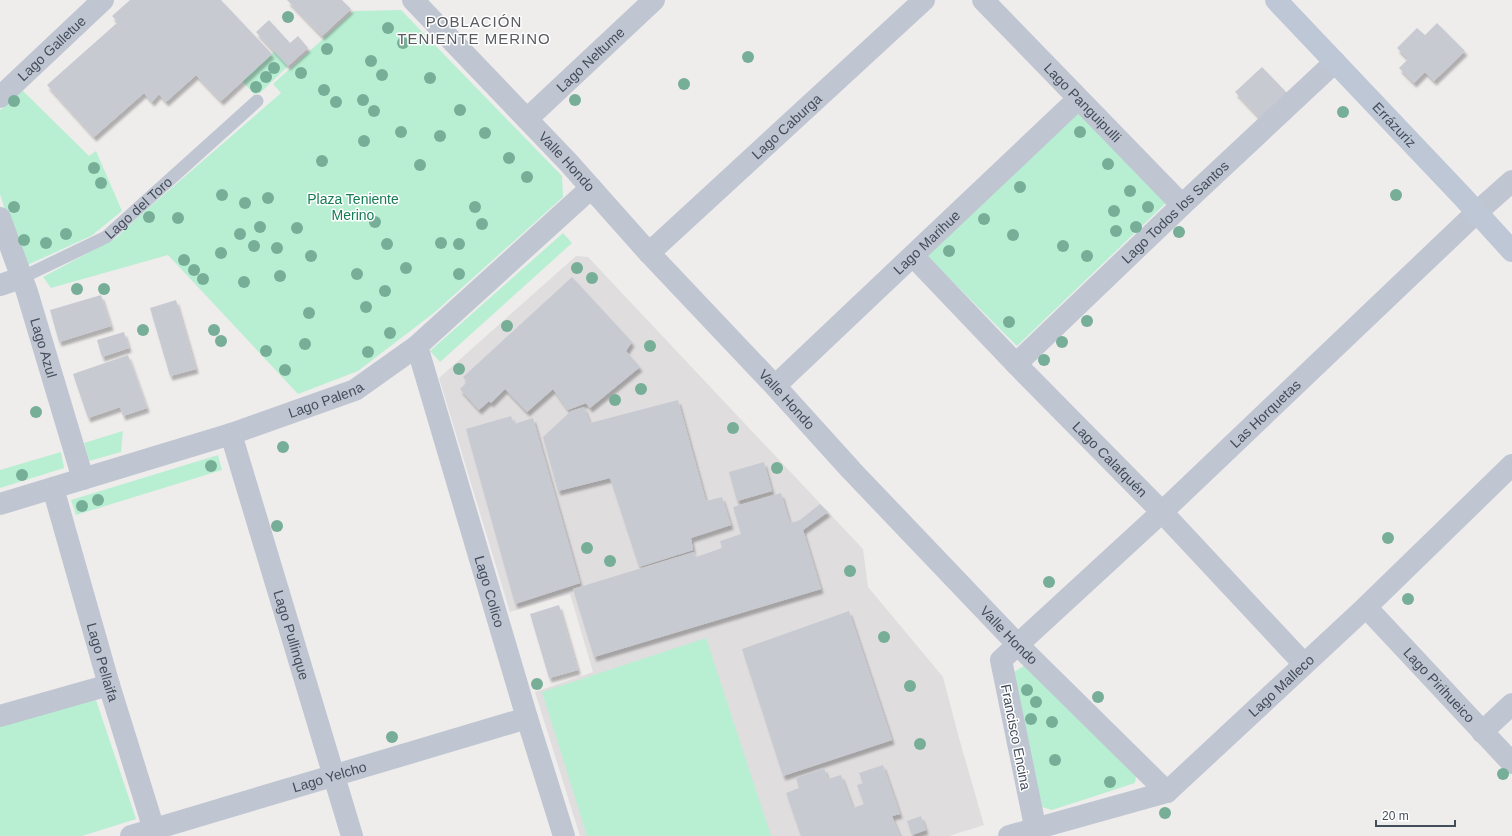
<svg xmlns="http://www.w3.org/2000/svg" width="1512" height="836" font-family="Helvetica,sans-serif">
	<defs>
		<filter id="shadow"><feDropShadow dx="2.5" dy="4.5" stdDeviation="1" flood-color="#0004"/></filter>
	</defs>
	<rect width="100%" height="100%" fill="#efecec"/>
	<polygon fill="#e0ddde" points="576,256 588,257 863,549 868,587 943,677 959,738 984,825 949,836 580,836 535,692 593,672 570,594 510,612 439,378"/>
	<g fill="#b8efd3">
		<polygon points="401,10 562,176 563,197 435,312 358,371 298,394 168,255 51,288 43,277 116,238 138,217 281,93 273,84 354,11"/>
		<polygon points="275,51 288,66 260,93 254,94 242,81"/>
		<polygon points="22,90 89,156 96,151 122,211 91,236 23,267 0,194 0,110"/>
		<polygon points="1079,112 1168,201 1017,346 927,256"/>
		<polygon points="563,233 572,243 440,362 430,351"/>
		<polygon points="123,431 121,452 89,461 84,443"/>
		<polygon points="61,452 64,468 0,488 0,470"/>
		<polygon points="218,455 222,470 76,515 71,500"/>
		<polygon points="706,638 771,836 587,836 542,692"/>
		<polygon points="1025,665 1136,776 1135,783 1052,810 1042,807 1011,674"/>
		<polygon points="96,700 136,819 82,836 0,836 0,726"/>
	</g>
	<g fill="#c8cad2" filter="url(#shadow)">
		<polygon points="130,0 221,0 272,54 221,101 196,75 166,102 159,94 152,102 144,93 94,137 47,85 118,22 112,16"/>
		<polygon points="287,0 342,0 351,9 322,36"/>
		<polygon points="269,20 290,43 298,36 308,48 288,66 256,32"/>
		<polygon points="1437,23 1465,51 1434,81 1425,72 1414,83 1399,68 1408,59 1397,48 1417,28 1425,35"/>
		<polygon points="1262,67 1289,95 1262,120 1235,92"/>
		<polygon points="572,277 632,342 626,351 640,367 590,408 586,403 568,410 553,389 527,412 505,389 491,403 489,401 479,410 460,389 467,382 463,377"/>
		<polygon points="101,295 111,326 59,342 50,310"/>
		<polygon points="176,300 196,369 170,376 150,308"/>
		<polygon points="124,332 129,348 102,357 97,340"/>
		<polygon points="128,355 147,408 123,416 120,407 88,418 73,374"/>
		<polygon points="678,400 706,501 722,497 731,525 691,538 693,550 639,567 610,478 558,491 543,437 571,411 584,407 590,423"/>
		<polygon points="511,416 514,424 533,418 580,583 515,604 466,429"/>
		<polygon points="764,462 772,491 737,501 729,472"/>
		<polygon points="781,493 790,523 800,520 820,504 828,512 803,530 821,589 594,657 573,589 694,552 696,557 722,548 720,541 741,534 733,507"/>
		<polygon points="559,605 578,670 549,678 530,614"/>
		<polygon points="849,611 892,740 783,776 742,649"/>
		<polygon points="883,765 900,814 892,816 900,836 801,836 786,793 799,788 796,778 824,768 828,779 841,775 853,808 864,804 857,785 863,783 859,773"/>
		<polygon points="921,816 926,830 912,835 907,821"/>
	</g>
	<g fill="none" stroke-linecap="round" stroke-linejoin="round">
		<path stroke="#bfc6d2" stroke-width="13" id="s1" d="M21,278L106,237L257,101"/>
		<g stroke="#bfc6d2" stroke-width="22">
			<path id="s2" d="M413,0L568,162L649,253L775,386L852,471L1018,645L1167,792"/>
			<path id="s3" d="M983,0L1182,205"/>
			<path id="s4" d="M0,97L103,0"/>
			<path id="s5" d="M527,119L654,0"/>
			<path id="s6" d="M0,218L27,292L83,479"/>
			<path id="s7" d="M649,253L924,0"/>
			<path id="s8" d="M913,256L1016,364L1162,512L1304,664"/>
			<polyline points="0,285 21,278"/>
			<path id="s9" d="M417,346L527,718L564,836"/>
			<path id="s10" d="M1016,364L1182,205L1335,62"/>
			<path id="s11" d="M775,386L1078,99"/>
			<path id="s12" d="M231,434L352,836"/>
			<path id="s13" d="M53,488L109,685L156,836"/>
			<path id="s14" d="M0,504L231,434L355,390L417,346L591,188"/>
			<path id="s15" d="M1366,607L1512,763"/>
			<polyline points="0,716 109,685"/>
			<polyline points="1482,732 1512,704"/>
			<path id="s16" d="M131,836L527,718"/>
			<path id="s17" d="M1009,836L1167,792L1366,607L1512,465"/>
			<path id="s18" d="M1037,836L1001,660L1162,512L1477,212L1512,181"/>
		</g>
		<path stroke="#bec7d6" stroke-width="22" id="s19" d="M1276,0L1461,195L1512,251"/>
	</g>
	<g fill="#77ae98">
		<circle cx="288" cy="17" r="6"/>
		<circle cx="388" cy="28" r="6"/>
		<circle cx="403" cy="43" r="6"/>
		<circle cx="327" cy="49" r="6"/>
		<circle cx="748" cy="57" r="6"/>
		<circle cx="371" cy="61" r="6"/>
		<circle cx="274" cy="68" r="6"/>
		<circle cx="301" cy="73" r="6"/>
		<circle cx="382" cy="75" r="6"/>
		<circle cx="266" cy="77" r="6"/>
		<circle cx="430" cy="78" r="6"/>
		<circle cx="684" cy="84" r="6"/>
		<circle cx="256" cy="87" r="6"/>
		<circle cx="324" cy="90" r="6"/>
		<circle cx="363" cy="100" r="6"/>
		<circle cx="575" cy="100" r="6"/>
		<circle cx="14" cy="101" r="6"/>
		<circle cx="336" cy="102" r="6"/>
		<circle cx="460" cy="110" r="6"/>
		<circle cx="374" cy="111" r="6"/>
		<circle cx="1343" cy="112" r="6"/>
		<circle cx="401" cy="132" r="6"/>
		<circle cx="1080" cy="132" r="6"/>
		<circle cx="485" cy="133" r="6"/>
		<circle cx="440" cy="136" r="6"/>
		<circle cx="364" cy="141" r="6"/>
		<circle cx="509" cy="158" r="6"/>
		<circle cx="322" cy="161" r="6"/>
		<circle cx="1108" cy="164" r="6"/>
		<circle cx="420" cy="165" r="6"/>
		<circle cx="94" cy="168" r="6"/>
		<circle cx="527" cy="177" r="6"/>
		<circle cx="101" cy="183" r="6"/>
		<circle cx="1020" cy="187" r="6"/>
		<circle cx="1130" cy="191" r="6"/>
		<circle cx="222" cy="195" r="6"/>
		<circle cx="1396" cy="195" r="6"/>
		<circle cx="268" cy="198" r="6"/>
		<circle cx="245" cy="203" r="6"/>
		<circle cx="14" cy="207" r="6"/>
		<circle cx="475" cy="207" r="6"/>
		<circle cx="1148" cy="207" r="6"/>
		<circle cx="1114" cy="211" r="6"/>
		<circle cx="149" cy="217" r="6"/>
		<circle cx="178" cy="218" r="6"/>
		<circle cx="984" cy="219" r="6"/>
		<circle cx="375" cy="222" r="6"/>
		<circle cx="482" cy="224" r="6"/>
		<circle cx="260" cy="227" r="6"/>
		<circle cx="1136" cy="227" r="6"/>
		<circle cx="297" cy="228" r="6"/>
		<circle cx="1116" cy="231" r="6"/>
		<circle cx="1179" cy="232" r="6"/>
		<circle cx="66" cy="234" r="6"/>
		<circle cx="240" cy="234" r="6"/>
		<circle cx="1013" cy="235" r="6"/>
		<circle cx="24" cy="240" r="6"/>
		<circle cx="46" cy="243" r="6"/>
		<circle cx="441" cy="243" r="6"/>
		<circle cx="387" cy="244" r="6"/>
		<circle cx="459" cy="244" r="6"/>
		<circle cx="254" cy="246" r="6"/>
		<circle cx="1063" cy="246" r="6"/>
		<circle cx="277" cy="248" r="6"/>
		<circle cx="949" cy="251" r="6"/>
		<circle cx="221" cy="253" r="6"/>
		<circle cx="311" cy="256" r="6"/>
		<circle cx="1087" cy="256" r="6"/>
		<circle cx="184" cy="260" r="6"/>
		<circle cx="406" cy="268" r="6"/>
		<circle cx="577" cy="268" r="6"/>
		<circle cx="194" cy="270" r="6"/>
		<circle cx="357" cy="274" r="6"/>
		<circle cx="459" cy="274" r="6"/>
		<circle cx="280" cy="276" r="6"/>
		<circle cx="592" cy="278" r="6"/>
		<circle cx="203" cy="279" r="6"/>
		<circle cx="244" cy="282" r="6"/>
		<circle cx="77" cy="289" r="6"/>
		<circle cx="104" cy="289" r="6"/>
		<circle cx="385" cy="291" r="6"/>
		<circle cx="366" cy="307" r="6"/>
		<circle cx="309" cy="313" r="6"/>
		<circle cx="1087" cy="321" r="6"/>
		<circle cx="1009" cy="322" r="6"/>
		<circle cx="507" cy="326" r="6"/>
		<circle cx="143" cy="330" r="6"/>
		<circle cx="214" cy="330" r="6"/>
		<circle cx="390" cy="333" r="6"/>
		<circle cx="221" cy="341" r="6"/>
		<circle cx="1062" cy="342" r="6"/>
		<circle cx="305" cy="344" r="6"/>
		<circle cx="650" cy="346" r="6"/>
		<circle cx="266" cy="351" r="6"/>
		<circle cx="368" cy="352" r="6"/>
		<circle cx="1044" cy="360" r="6"/>
		<circle cx="459" cy="369" r="6"/>
		<circle cx="285" cy="370" r="6"/>
		<circle cx="641" cy="389" r="6"/>
		<circle cx="615" cy="400" r="6"/>
		<circle cx="36" cy="412" r="6"/>
		<circle cx="733" cy="428" r="6"/>
		<circle cx="283" cy="447" r="6"/>
		<circle cx="211" cy="466" r="6"/>
		<circle cx="777" cy="468" r="6"/>
		<circle cx="22" cy="475" r="6"/>
		<circle cx="98" cy="500" r="6"/>
		<circle cx="82" cy="506" r="6"/>
		<circle cx="277" cy="526" r="6"/>
		<circle cx="1388" cy="538" r="6"/>
		<circle cx="587" cy="548" r="6"/>
		<circle cx="610" cy="561" r="6"/>
		<circle cx="850" cy="571" r="6"/>
		<circle cx="1049" cy="582" r="6"/>
		<circle cx="1408" cy="599" r="6"/>
		<circle cx="884" cy="637" r="6"/>
		<circle cx="537" cy="684" r="6"/>
		<circle cx="910" cy="686" r="6"/>
		<circle cx="1027" cy="690" r="6"/>
		<circle cx="1098" cy="697" r="6"/>
		<circle cx="1036" cy="702" r="6"/>
		<circle cx="1031" cy="719" r="6"/>
		<circle cx="1052" cy="722" r="6"/>
		<circle cx="392" cy="737" r="6"/>
		<circle cx="920" cy="744" r="6"/>
		<circle cx="1055" cy="760" r="6"/>
		<circle cx="1503" cy="774" r="6"/>
		<circle cx="1110" cy="782" r="6"/>
		<circle cx="1165" cy="813" r="6"/>
	</g>
	<g text-anchor="middle" stroke-width="3" stroke-linejoin="round" paint-order="stroke">
		<g font-size="14" fill="#444d5a" stroke="#fff">
			<text dy="5" stroke="none"><textPath href="#s4" startOffset="71">Lago Galletue</textPath></text>
			<text dy="5" stroke="none"><textPath href="#s5" startOffset="87">Lago Neltume</textPath></text>
			<text dy="5" stroke="none"><textPath href="#s3" startOffset="143">Lago Panguipulli</textPath></text>
			<text dy="5" stroke="none"><textPath href="#s19" startOffset="172">Errázuriz</textPath></text>
			<text dy="5" stroke="none"><textPath href="#s7" startOffset="187">Lago Caburga</textPath></text>
			<text dy="5" stroke="none"><textPath href="#s2" startOffset="223">Valle Hondo</textPath></text>
			<text dy="5" stroke="none"><textPath href="#s1" startOffset="138">Lago del Toro</textPath></text>
			<text dy="5" stroke="none"><textPath href="#s10" startOffset="220">Lago Todos los Santos</textPath></text>
			<text dy="5" stroke="none"><textPath href="#s11" startOffset="209">Lago Marihue</textPath></text>
			<text dy="5" stroke="none"><textPath href="#s6" startOffset="137">Lago Azul</textPath></text>
			<text dy="5" stroke="none"><textPath href="#s14" startOffset="342">Lago Palena</textPath></text>
			<text dy="5" stroke="none"><textPath href="#s2" startOffset="547">Valle Hondo</textPath></text>
			<text dy="5" stroke="none"><textPath href="#s18" startOffset="541">Las Horquetas</textPath></text>
			<text dy="5" stroke="none"><textPath href="#s8" startOffset="283">Lago Calafquén</textPath></text>
			<text dy="5" stroke="none"><textPath href="#s9" startOffset="256">Lago Colico</textPath></text>
			<text dy="5" stroke="none"><textPath href="#s12" startOffset="210">Lago Pullinque</textPath></text>
			<text dy="5" stroke="none"><textPath href="#s2" startOffset="871">Valle Hondo</textPath></text>
			<text dy="5" stroke="none"><textPath href="#s13" startOffset="181">Lago Pellaifa</textPath></text>
			<text dy="5" stroke="none"><textPath href="#s15" startOffset="107">Lago Pirihueico</textPath></text>
			<text dy="5" stroke="none"><textPath href="#s17" startOffset="320">Lago Malleco</textPath></text>
			<text transform="translate(1016 737) rotate(79)" y="5">Francisco Encina</text>
			<text dy="5" stroke="none"><textPath href="#s16" startOffset="207">Lago Yelcho</textPath></text>
		</g>
		<g font-size="14" fill="#157b54" stroke="#fff">
			<text x="353" y="204">Plaza Teniente<tspan x="353" dy="16">Merino</tspan></text>
		</g>
		<g font-size="15" letter-spacing="1" fill="#595b61" stroke="#fff">
			<text x="474" y="27">POBLACIÓN<tspan x="474" dy="17">TENIENTE MERINO</tspan></text>
		</g>
	</g>
	<path d="M1376 820v6h79v-6" fill="none" stroke="#444d5a" stroke-width="2"/>
	<text x="1382" y="820" font-size="12" fill="#444d5a" stroke="#ffffff" stroke-width="3" paint-order="stroke">20 m</text>
</svg>
